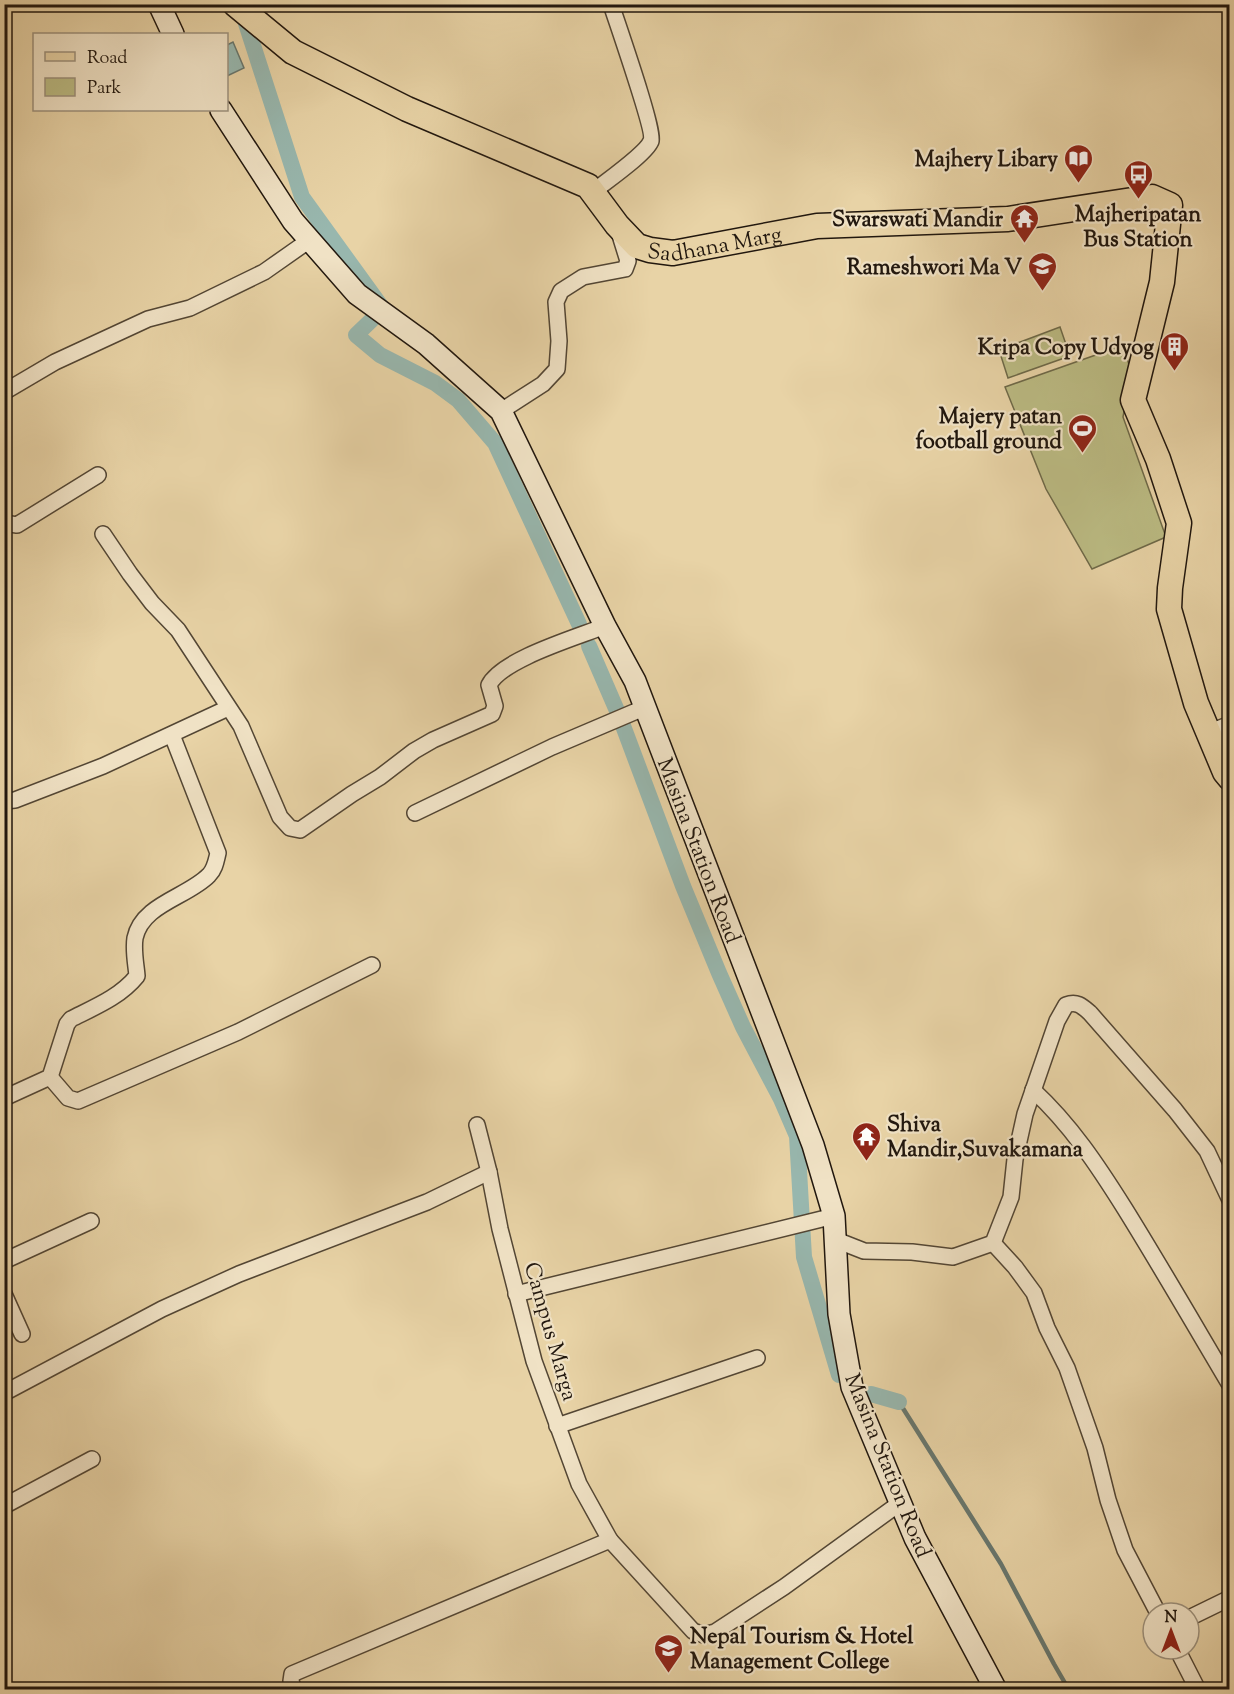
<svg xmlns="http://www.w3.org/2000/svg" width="1234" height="1694" font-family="'Sorts Mill Goudy',serif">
	<rect width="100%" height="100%" fill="#e8d3a6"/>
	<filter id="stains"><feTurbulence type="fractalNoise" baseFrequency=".00333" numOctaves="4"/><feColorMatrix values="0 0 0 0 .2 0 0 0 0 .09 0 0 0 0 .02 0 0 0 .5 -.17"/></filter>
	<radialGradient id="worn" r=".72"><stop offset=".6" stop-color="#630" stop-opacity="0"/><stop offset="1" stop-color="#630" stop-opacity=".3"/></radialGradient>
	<g fill="#bbbb83" stroke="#6e6948" stroke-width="1.5">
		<polygon points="1060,327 1070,356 1008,378 999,350"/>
		<polygon points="1124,345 1131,373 1123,417 1166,537 1092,569 1046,489 1005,387"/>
	</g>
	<polygon fill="#98b7ae" stroke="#68776e" stroke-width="1.5" points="233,42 244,68 227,76 227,45"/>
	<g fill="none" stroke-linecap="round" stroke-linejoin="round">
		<polyline stroke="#68776e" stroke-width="4.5" points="899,1402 1001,1564 1054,1664 1069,1690"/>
		<g stroke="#98b7ae" stroke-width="16">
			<polyline points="242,11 302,197 383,309 356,335 380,355 435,383 458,400 495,443 579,624"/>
			<polyline points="589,646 618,713"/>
			<polyline points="622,723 683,886 719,973 743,1027 781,1099 797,1136 804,1257 839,1375"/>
			<polyline points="871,1394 899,1402"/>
		</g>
		<defs>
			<g id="street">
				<path d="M593,192C605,182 646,154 651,141C655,131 617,23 611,4"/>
				<polyline points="4,392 55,362 148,319 190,308 264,272 311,239"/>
				<polyline points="501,411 543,384 557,369 559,341 556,302 561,291 583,277 625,269 628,261 619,232"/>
				<polyline points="4,523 17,525 98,475"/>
				<path d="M103,534L130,574L152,603L178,630L241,726L280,817L290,828L300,830L352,794L380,777L414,751L433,740L492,714L495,706L489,685C502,659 578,637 605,626"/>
				<polyline points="1208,733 1230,724"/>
				<polyline points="4,801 15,800 103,766 228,708"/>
				<polyline points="415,813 552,747 646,707"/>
				<polyline points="50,1077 68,1098 78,1101 238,1032 372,965"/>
				<path d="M1033,1090C1071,1125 1098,1166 1125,1209C1161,1267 1195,1326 1230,1385"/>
				<path d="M4,1098L50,1077L67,1024L71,1019C95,1007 120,997 137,976C136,964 133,951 135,938C142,904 188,897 209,875C215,869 216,861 218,853L172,735"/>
				<polyline points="477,1125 489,1172 500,1229 534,1361 579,1484 610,1540"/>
				<path d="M836,1240L864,1251L912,1252L953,1257L993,1243L1011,1197L1015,1159L1025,1114L1057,1021L1066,1005C1077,1001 1082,1006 1090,1013L1175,1110L1207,1151L1230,1200"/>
				<polyline points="993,1243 1015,1267 1034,1293 1047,1328 1067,1368 1095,1448 1108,1500 1125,1550 1158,1613"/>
				<polyline points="4,1261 91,1221"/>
				<polyline points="4,1294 22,1334"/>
				<polyline points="516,1294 834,1216"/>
				<polyline points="4,1393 162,1309 239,1274 427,1202 489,1172"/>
				<polyline points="557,1426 757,1358"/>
				<polyline points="4,1506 92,1459"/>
				<polyline points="1189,1618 1230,1598"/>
				<polyline points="1177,1649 1198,1690"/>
				<polyline points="294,1690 291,1681 292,1674 610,1540 693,1631 704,1635 715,1632 784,1587 900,1503"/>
			</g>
			<g id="secondary">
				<polyline points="159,4 173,34"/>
				<polyline points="221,110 293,221 357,294 426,344 501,411 605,626 635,681 813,1145 834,1216 839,1314 852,1387 915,1538 996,1690"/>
			</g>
			<g id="primary">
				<path id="s1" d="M235,4L293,52L407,109L588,186L617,225L637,246L650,250L673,253L817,226L1008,219L1152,197L1170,205L1162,282L1133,400L1158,459L1179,523L1170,588L1169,609L1196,703L1225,772L1230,778"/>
			</g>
		</defs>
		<use href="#street" stroke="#534634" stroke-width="18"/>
		<use href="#secondary" stroke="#21170e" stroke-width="24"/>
		<use href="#primary" stroke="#21170e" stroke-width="27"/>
		<use href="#street" stroke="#f0e2c5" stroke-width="15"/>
		<use href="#secondary" stroke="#f0e2c5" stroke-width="21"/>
		<use href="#primary" stroke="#e8d3a6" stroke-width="24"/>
	</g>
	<defs>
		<symbol id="library-pin" viewBox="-11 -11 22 30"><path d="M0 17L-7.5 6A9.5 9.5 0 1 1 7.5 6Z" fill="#8f2418" stroke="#f0e2c5"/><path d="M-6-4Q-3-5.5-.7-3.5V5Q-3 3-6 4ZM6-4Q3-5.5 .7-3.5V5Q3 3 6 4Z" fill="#fff"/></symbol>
		<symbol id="bus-pin" viewBox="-11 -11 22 30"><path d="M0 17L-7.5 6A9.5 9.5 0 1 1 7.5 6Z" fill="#8f2418" stroke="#f0e2c5"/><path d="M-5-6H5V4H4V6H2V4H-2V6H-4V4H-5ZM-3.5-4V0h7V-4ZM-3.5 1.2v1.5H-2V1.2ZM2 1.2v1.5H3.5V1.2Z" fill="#fff"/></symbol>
		<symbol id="temple-pin" viewBox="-11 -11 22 30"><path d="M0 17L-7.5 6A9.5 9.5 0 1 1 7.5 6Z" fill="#8f2418" stroke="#f0e2c5"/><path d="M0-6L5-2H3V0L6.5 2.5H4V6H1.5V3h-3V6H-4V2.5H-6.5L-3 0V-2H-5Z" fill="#fff"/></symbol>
		<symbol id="school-pin" viewBox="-11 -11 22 30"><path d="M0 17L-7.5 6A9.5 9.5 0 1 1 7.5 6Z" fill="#8f2418" stroke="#f0e2c5"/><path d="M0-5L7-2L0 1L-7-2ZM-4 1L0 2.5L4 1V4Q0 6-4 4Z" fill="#fff"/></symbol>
		<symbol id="building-pin" viewBox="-11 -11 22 30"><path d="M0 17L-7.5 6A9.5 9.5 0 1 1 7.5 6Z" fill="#8f2418" stroke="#f0e2c5"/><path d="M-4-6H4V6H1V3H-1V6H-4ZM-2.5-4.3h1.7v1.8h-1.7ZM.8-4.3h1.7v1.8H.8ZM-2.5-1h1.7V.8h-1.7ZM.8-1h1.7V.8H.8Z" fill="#fff"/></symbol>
		<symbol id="stadium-pin" viewBox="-11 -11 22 30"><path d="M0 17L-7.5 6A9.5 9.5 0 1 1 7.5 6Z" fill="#8f2418" stroke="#f0e2c5"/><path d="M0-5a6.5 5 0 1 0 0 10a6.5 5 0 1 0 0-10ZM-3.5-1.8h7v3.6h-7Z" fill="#fff"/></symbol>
		<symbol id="university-pin" viewBox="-11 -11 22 30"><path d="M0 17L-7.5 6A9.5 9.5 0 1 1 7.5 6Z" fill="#8f2418" stroke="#f0e2c5"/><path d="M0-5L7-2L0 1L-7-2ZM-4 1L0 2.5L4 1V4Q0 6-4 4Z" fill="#fff"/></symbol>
	</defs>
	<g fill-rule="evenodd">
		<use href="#library-pin" x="1062" y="142" width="33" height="45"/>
		<use href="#bus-pin" x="1122" y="158" width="33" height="45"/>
		<use href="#temple-pin" x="1008" y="202" width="33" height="45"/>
		<use href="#school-pin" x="1026" y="250" width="33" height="45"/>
		<use href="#building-pin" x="1158" y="330" width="33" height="45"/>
		<use href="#stadium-pin" x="1066" y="412" width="33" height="45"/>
		<use href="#temple-pin" x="850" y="1120" width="33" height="45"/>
		<use href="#university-pin" x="652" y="1632" width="33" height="45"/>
	</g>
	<g text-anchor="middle" stroke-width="4.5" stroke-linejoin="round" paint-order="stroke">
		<g font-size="22" font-weight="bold" fill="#21170e" stroke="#f0e2c5" text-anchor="end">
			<text x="1058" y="166">Majhery Libary</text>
			<text x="1138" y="221" text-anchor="middle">Majheripatan<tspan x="1138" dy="25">Bus Station</tspan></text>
			<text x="1003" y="226">Swarswati Mandir</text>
			<text x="1022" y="274">Rameshwori Ma V</text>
			<text x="1154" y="354">Kripa Copy Udyog</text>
			<text x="1062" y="423">Majery patan<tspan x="1062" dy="25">football ground</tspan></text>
			<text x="887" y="1131" text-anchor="start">Shiva<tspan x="887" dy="25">Mandir,Suvakamana</tspan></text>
			<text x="690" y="1643" text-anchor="start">Nepal Tourism &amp; Hotel<tspan x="690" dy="25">Management College</tspan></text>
		</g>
		<g font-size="22" fill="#21170e" stroke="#f0e2c5">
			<text dy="8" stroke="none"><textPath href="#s1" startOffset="556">Sadhana Marg</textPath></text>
			<text transform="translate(700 850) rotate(69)" y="8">Masina Station Road</text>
			<text transform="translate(552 1331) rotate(74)" y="8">Campus Marga</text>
			<text transform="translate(889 1465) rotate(68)" y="8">Masina Station Road</text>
		</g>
	</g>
	<rect width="1234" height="1694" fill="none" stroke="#e8d3a6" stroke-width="24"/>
	<rect x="6" y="6" width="1222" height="1682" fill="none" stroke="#21170e" stroke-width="3"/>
	<rect x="12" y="12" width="1210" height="1670" fill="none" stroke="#21170e" stroke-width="1.5"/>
	<rect x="33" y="33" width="195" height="78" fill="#f0e2c5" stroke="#9d917c" stroke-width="1.5"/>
	<rect x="45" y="52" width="30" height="9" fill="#e8d3a6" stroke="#9d917c" stroke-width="1.5"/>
	<text x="87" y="63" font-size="18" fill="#21170e">Road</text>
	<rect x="45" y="78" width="30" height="18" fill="#bbbb83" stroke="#9d917c" stroke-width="1.5"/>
	<text x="87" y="93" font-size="18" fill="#21170e">Park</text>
	<g transform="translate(1171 1631)"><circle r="28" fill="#f0e2c5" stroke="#9d917c" stroke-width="1.5"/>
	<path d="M0-4.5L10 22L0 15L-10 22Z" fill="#8f2418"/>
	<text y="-9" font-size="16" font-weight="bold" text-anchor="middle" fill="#21170e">N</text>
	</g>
	<rect width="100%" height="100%" filter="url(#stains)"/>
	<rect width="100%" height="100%" fill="url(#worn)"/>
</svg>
